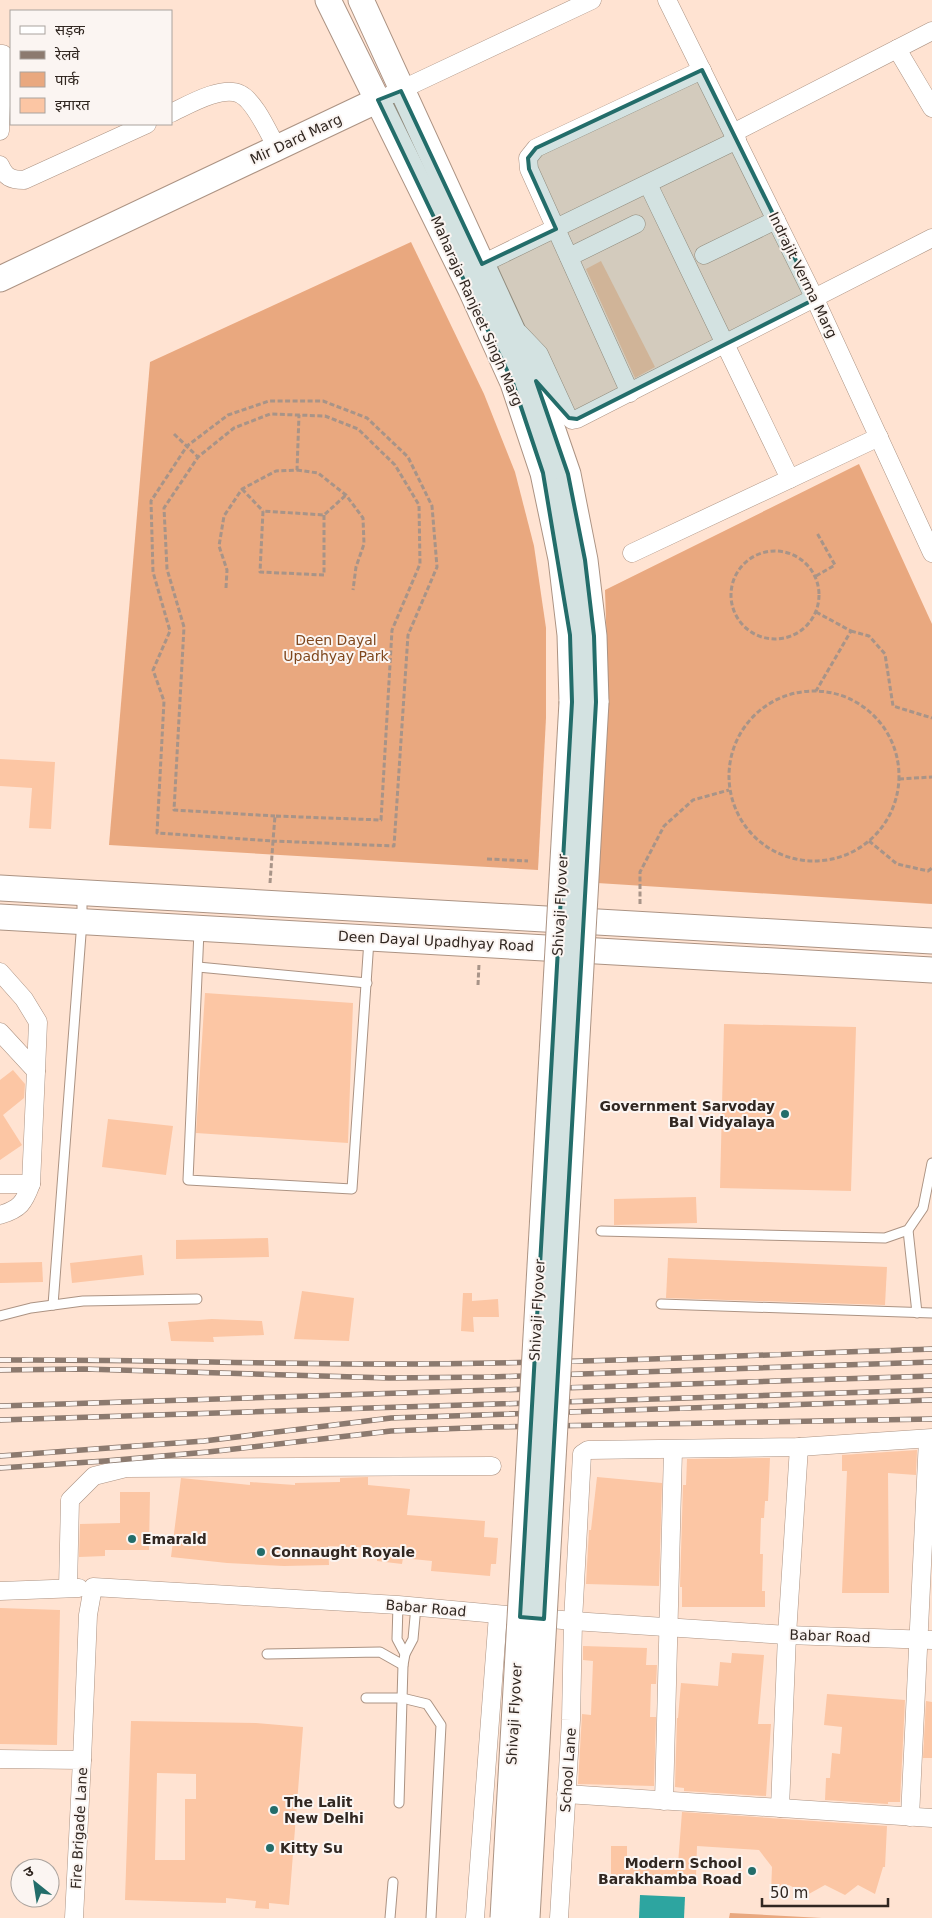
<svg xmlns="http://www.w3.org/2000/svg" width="932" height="1918" font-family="'DejaVu Sans','Noto Sans Devanagari',sans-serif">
	<rect width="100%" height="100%" fill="#ffe3d2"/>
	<g fill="#e9a87f">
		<polygon points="411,242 484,394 515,472 534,546 546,628 546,718 538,870 109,845 150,362"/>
		<polygon points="859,464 932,624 932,904 597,883 608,680 605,590"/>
		<polygon points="730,1913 822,1918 729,1918"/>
	</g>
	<polygon fill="#2da5a0" points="640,1895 685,1897 684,1918 639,1918"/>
	<g fill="#fcc6a4" fill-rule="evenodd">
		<polygon points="601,261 655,367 635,378 586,269"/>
		<polygon points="0,759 55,762 51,829 29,828 32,788 0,786"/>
		<polygon points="205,993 353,1003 348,1143 196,1133"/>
		<polygon points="724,1024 856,1027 851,1191 720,1188"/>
		<polygon points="13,1070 25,1084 24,1098 3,1115 22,1145 0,1160 0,1080"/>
		<polygon points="108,1119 173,1126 166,1175 102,1167"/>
		<polygon points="696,1197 697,1223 614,1225 614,1199"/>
		<polygon points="268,1238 269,1257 176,1259 176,1240"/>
		<polygon points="142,1255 144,1275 72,1283 70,1263"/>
		<polygon points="668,1258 887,1267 885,1305 666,1298"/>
		<polygon points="42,1262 43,1282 0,1283 0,1263"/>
		<polygon points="302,1291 354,1298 349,1341 294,1339"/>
		<polygon points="463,1293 472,1293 472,1301 498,1299 499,1317 473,1317 474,1332 461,1331"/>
		<polygon points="212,1319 262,1321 264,1335 213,1337 214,1342 171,1341 168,1322"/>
		<polygon points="917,1450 916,1475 888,1473 889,1593 842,1593 847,1471 842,1471 842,1455"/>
		<polygon points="770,1458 768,1501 765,1501 764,1518 761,1518 760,1554 763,1554 762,1591 765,1591 765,1607 682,1607 682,1587 680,1587 683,1485 686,1485 687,1459"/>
		<polygon points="368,1477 368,1485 410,1489 407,1515 485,1521 484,1537 498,1538 496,1564 491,1564 490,1576 431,1571 432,1561 403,1558 402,1564 377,1561 378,1548 328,1546 329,1565 284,1566 227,1563 171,1557 181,1478 250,1485 250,1482 295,1485 295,1483 340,1482 340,1478"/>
		<polygon points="597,1477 662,1483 659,1586 586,1584 589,1530 591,1530"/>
		<polygon points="120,1492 150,1492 149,1550 105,1550 105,1556 79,1557 80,1524 120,1523"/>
		<polygon points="0,1608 60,1610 57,1745 0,1744"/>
		<polygon points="583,1646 647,1648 646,1665 657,1665 656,1684 651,1684 650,1717 656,1717 654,1786 578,1784 582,1714 591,1715 593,1661 583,1660"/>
		<polygon points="732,1653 764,1655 758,1724 771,1724 766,1796 684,1791 684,1788 675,1787 677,1718 678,1718 681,1683 718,1686 720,1662 731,1663"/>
		<polygon points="827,1694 905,1700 900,1802 888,1802 888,1804 825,1800 826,1778 830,1778 832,1753 840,1754 842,1727 824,1725"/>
		<polygon points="926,1701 932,1702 932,1758 923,1758"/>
		<path d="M131,1721L256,1723L303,1727L289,1905L269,1903V1909L255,1908L256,1901L226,1898V1903L125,1900ZM157,1773L196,1774V1799H185V1860H155Z"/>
		<polygon points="682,1812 887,1826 885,1867 883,1867 875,1894 858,1885 845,1895 825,1885 807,1895 789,1885 771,1893 772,1867 759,1850 697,1846 696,1877 626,1875 626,1877 611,1876 611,1846 627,1846 627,1862 678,1864"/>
	</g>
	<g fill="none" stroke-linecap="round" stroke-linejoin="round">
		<defs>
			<g id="lane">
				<polyline points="199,931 188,1180 352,1189 369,940"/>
				<polyline points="198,967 367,983"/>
				<polyline points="908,1230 917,1313"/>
				<polyline points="601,1231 885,1238 908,1230 923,1208 932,1163"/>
				<polyline points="661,1304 932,1313"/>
				<polyline points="53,1305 82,921 82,894"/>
				<polyline points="0,1316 31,1308 83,1301 197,1299"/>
				<polyline points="398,1605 397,1639 405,1654"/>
				<polyline points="267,1654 380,1652 403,1665"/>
				<polyline points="366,1698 402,1698 427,1704 441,1725 431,1918"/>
				<polyline points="399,1803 403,1665 405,1654 413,1639 416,1606"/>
				<polyline points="390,1918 393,1882"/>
			</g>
			<g id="street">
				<polyline points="667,0 815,299 932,553"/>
				<polyline points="897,49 932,108"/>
				<polyline points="0,54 3,54 0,131"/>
				<polyline points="392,94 592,0"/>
				<path d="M171,113C188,105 222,85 240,94C255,101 269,134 277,148"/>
				<polyline points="733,133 932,31"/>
				<path d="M0,165C5,177 11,180 24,180L147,124"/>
				<polyline points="648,184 790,479"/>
				<polyline points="704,255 776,220"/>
				<polyline points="569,257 636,224"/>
				<polyline points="482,264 737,140"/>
				<polyline points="519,333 539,354 567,415 572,420 577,419 932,238"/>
				<polyline points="630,393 529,169 528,158 536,148 702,70"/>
				<polyline points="632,553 879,437"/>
				<polyline points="0,972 24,999 38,1022 36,1071"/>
				<path d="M0,1032L36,1071L31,1184C24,1203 20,1209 0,1215"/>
				<polyline points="0,1184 31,1184"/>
				<polyline points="68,1588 70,1500 94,1476 126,1468 492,1466"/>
				<polyline points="0,1591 79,1588"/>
				<polyline points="0,1759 82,1760 74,1918"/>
				<polyline points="82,1760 88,1615 93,1587 398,1605 573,1621 787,1635 932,1640"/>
				<polyline points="566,1794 932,1818"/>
				<polyline points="664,1801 673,1450"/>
				<polyline points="780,1808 787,1635 799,1447"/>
				<polyline points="910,1817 928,1439"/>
				<polyline points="475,1918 498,1615"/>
				<polyline points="559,1918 571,1720 573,1621 582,1454 588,1450 799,1447 932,1438"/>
			</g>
			<g id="secondary">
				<polyline points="328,0 471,290 513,383 543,473 561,559 570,635 572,702"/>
				<polyline points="361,0 537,384 568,474 585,560 594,636 596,702"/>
				<polyline points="0,279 378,100"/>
				<polyline points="0,888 932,941"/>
				<polyline points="0,917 932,970"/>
			</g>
		</defs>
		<use href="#lane" stroke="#ac9383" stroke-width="11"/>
		<use href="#street" stroke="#ac9383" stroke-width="19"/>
		<use href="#secondary" stroke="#ac9383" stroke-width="27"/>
		<g stroke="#a89488" stroke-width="3" stroke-dasharray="5 2.5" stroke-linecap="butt">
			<polyline points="174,434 198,457"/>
			<polyline points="297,470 318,473 346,495 363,518 364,544 356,567 353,590"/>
			<polyline points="242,489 263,511"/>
			<polyline points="324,515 324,575 260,572 263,511 324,515 346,495"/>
			<circle cx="775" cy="595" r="44"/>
			<polyline points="816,576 835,565 817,533"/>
			<polyline points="226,588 227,570 219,546 224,516 242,489 276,471 297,470 299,415"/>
			<polyline points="816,612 851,631 816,691"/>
			<polyline points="851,631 869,636 885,654 893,706 932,718"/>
			<circle cx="814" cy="776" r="85"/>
			<polyline points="899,779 932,777"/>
			<polyline points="869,841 897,864 928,871 932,868"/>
			<polyline points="487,859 528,861"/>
			<polyline points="270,883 273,841 157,833 164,701 153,670 170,631 153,572 151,501 187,446 228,415 269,401 323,401 367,418 408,457 432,506 437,567 408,635 394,846 273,841 275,816 381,820 392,630 420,564 419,505 395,465 358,429 325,416 270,414 234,428 198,457 164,508 167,569 184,627 174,810 275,816"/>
			<polyline points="640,904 640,872 664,826 693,800 729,790"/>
			<polyline points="478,985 479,964"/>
		</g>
		<use href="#lane" stroke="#fff" stroke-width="9"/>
		<use href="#street" stroke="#fff" stroke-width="18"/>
		<use href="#secondary" stroke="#fff" stroke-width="25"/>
		<defs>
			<g id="rail">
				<path d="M0,1360C130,1359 259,1364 389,1364C570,1364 751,1355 932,1349"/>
				<polyline points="0,1370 84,1369 389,1378 491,1377 932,1362"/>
				<polyline points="0,1406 932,1376"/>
				<polyline points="0,1420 932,1390"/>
				<polyline points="0,1456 204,1441 391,1418 932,1400"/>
				<polyline points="0,1468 105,1461 208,1452 391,1431 492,1427 932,1419"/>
			</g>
		</defs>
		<use href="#rail" stroke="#8c7a6f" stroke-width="5.5"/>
		<use href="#rail" stroke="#fbf5f2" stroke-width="4" stroke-dasharray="11" stroke-linecap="butt"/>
		<defs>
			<g id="secondary-bridge">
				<polyline points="503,1918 572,702"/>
				<polyline points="527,1918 596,702"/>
			</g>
		</defs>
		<use href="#secondary-bridge" stroke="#ac9383" stroke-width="27" stroke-linecap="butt"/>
		<use href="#secondary-bridge" stroke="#fff" stroke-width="25"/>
	</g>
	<path fill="#236d6a" fill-opacity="0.2" stroke="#236d6a" stroke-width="4" stroke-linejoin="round" d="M702,70L815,299L577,419L569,418L536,381L568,474L585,560L594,636L596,702L544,1619L520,1617L572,702L570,635L543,473L513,383L378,100L401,91L482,264L556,229L529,169L528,158L536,148Z"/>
	<g fill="#236d6a" stroke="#fbf5f2" stroke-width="2">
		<circle cx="785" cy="1114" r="5"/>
		<circle cx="132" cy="1539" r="5"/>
		<circle cx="261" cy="1552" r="5"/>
		<circle cx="274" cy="1810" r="5"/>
		<circle cx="270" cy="1848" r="5"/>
		<circle cx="752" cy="1871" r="5"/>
	</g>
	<g text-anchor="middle" stroke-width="4" stroke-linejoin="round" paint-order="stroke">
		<g font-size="14" fill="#312721" stroke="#fbf5f2">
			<text transform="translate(296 139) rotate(-25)" y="5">Mir Dard Marg</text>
			<text transform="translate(803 275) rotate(64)" y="5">Indrajit Verma Marg</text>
			<text transform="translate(477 311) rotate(66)" y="5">Maharaja Ranjeet Singh Marg</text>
			<text transform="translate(560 905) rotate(-87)" y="5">Shivaji Flyover</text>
			<text transform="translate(436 941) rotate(3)" y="5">Deen Dayal Upadhyay Road</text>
			<text transform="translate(537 1310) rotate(-87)" y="5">Shivaji Flyover</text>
			<text transform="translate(426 1608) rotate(5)" y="5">Babar Road</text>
			<text transform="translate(830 1636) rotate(2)" y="5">Babar Road</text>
			<text transform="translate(514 1714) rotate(-87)" y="5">Shivaji Flyover</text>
			<text transform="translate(568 1770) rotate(-86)" y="5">School Lane</text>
			<text transform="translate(79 1828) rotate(-87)" y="5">Fire Brigade Lane</text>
		</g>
		<g font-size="14" fill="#7f471d" stroke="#fbf5f2">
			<text x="336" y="645">Deen Dayal<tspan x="336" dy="16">Upadhyay Park</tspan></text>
		</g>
		<g font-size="14" font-weight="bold" fill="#312721" stroke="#fbf5f2" text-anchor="start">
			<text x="775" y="1111" text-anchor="end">Government Sarvoday<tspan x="775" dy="16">Bal Vidyalaya</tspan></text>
			<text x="142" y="1544">Emarald</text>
			<text x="271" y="1557">Connaught Royale</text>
			<text x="284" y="1807">The Lalit<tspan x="284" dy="16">New Delhi</tspan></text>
			<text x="280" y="1853">Kitty Su</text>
			<text x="742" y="1868" text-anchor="end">Modern School<tspan x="742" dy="16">Barakhamba Road</tspan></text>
		</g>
	</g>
	<rect x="10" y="10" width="162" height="115" fill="#fbf5f2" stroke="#aaa39e"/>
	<rect x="20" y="26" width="25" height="8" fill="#ffffff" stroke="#aaa39e"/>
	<text x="55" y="35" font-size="15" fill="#312721">सड़क</text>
	<rect x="20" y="51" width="25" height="8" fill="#8c7a6f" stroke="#aaa39e"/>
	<text x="55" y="60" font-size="15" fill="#312721">रेलवे</text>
	<rect x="20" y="72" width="25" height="15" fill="#e9a87f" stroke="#aaa39e"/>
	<text x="55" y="85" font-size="15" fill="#312721">पार्क</text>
	<rect x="20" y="98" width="25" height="15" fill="#fcc6a4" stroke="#aaa39e"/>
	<text x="55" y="110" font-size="15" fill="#312721">इमारत</text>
	<g transform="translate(35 1883) rotate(330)"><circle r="24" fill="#fbf5f2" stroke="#aaa39e"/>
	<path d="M0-4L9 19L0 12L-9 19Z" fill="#236d6a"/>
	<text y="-8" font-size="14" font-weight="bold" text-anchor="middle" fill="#312721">उ</text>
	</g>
	<path d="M762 1898v8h126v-8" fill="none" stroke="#312721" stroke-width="2.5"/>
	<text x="770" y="1898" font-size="15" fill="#312721" stroke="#fbf5f2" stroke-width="4" paint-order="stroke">50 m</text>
</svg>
